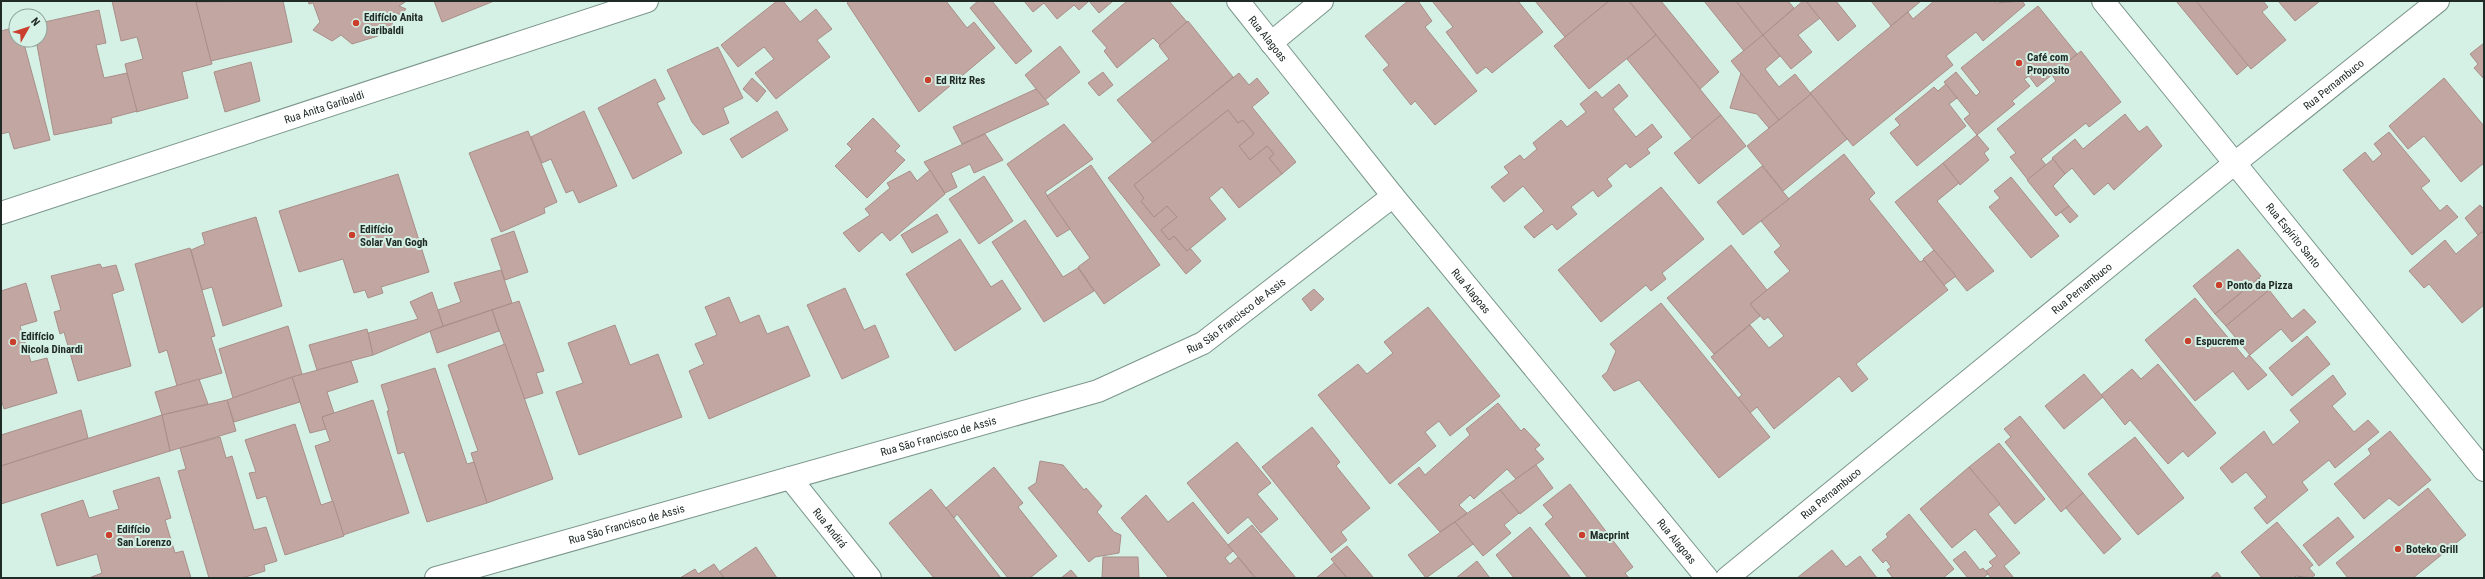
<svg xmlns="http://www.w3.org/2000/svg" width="2485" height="579" font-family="'Roboto Condensed',sans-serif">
	<rect width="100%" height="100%" fill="#d5f1e5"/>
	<g fill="#c2a6a1" stroke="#a98e89">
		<polygon points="112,1 196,1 212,64 182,72 188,98 136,112 125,64 143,59 137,37 121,41"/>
		<polygon points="283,1 292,42 211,61 196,2"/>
		<polygon points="308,1 403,1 405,2 399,6 406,9 401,15 396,13 392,24 396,28 392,33 386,33 383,29 378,36 352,44 341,35 332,41 313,30 320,22 313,3 309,4"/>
		<polygon points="434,1 494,1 442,22"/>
		<polygon points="777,1 783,1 800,22 816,9 832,29 817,40 830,57 776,99 755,73 774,59 764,47 738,67 721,45"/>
		<polygon points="849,1 946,1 967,28 974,22 995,48 919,112 847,3"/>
		<polygon points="978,1 992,1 1032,51 1016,64 970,8"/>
		<polygon points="1024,1 1113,1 1099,13 1089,1 1079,10 1074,5 1057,19 1044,3 1033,12"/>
		<polygon points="1127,1 1169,1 1187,22 1160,45 1153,38 1117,68 1104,51 1107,48 1092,31"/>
		<polygon points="1408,1 1418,1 1432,21 1425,27 1477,91 1435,125 1415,101 1411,105 1383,70 1389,65 1365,36"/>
		<polygon points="1432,1 1518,1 1543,32 1492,73 1486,67 1477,74 1446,32 1453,27"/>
		<polygon points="1535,1 1609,1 1565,37"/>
		<polygon points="1609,1 1629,1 1656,35 1589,89 1554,46"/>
		<polygon points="1629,1 1661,1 1719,72 1700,89"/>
		<polygon points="1704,1 1736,1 1763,35 1744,51"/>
		<polygon points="1736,1 1788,1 1794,8 1763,35"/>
		<polygon points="1803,1 1806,1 1820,18 1798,35 1812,52 1791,69 1763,35"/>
		<polygon points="1806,1 1836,1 1856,26 1838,41"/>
		<polygon points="1871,1 1921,1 1891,26"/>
		<polygon points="1934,1 1994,1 1996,3 2022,1 2025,5 1983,41 1976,32 1946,56 1953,65 1853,146 1810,93 1908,12 1913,19"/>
		<polygon points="2176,1 2238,1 2273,43 2237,75"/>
		<polygon points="2196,1 2263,1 2268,7 2262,12 2286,40 2251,69"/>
		<polygon points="2278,1 2320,1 2295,21"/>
		<polygon points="2038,6 2077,54 2037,87 2029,76 2024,79 2030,86 2012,101 2015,104 1977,135 1964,119 1970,114 1944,82 1956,72 1976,96 1980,92 1961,68"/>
		<polygon points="99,10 106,43 96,45 104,78 127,73 137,111 111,118 112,123 54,135 36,40 40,40 40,23"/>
		<polygon points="1188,21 1233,77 1153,143 1117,100 1169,59 1159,46"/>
		<polygon points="16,27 16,40 23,40 50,140 14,149 9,132 1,134 1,31"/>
		<polygon points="1656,35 1721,115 1692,139 1627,59"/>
		<polygon points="1763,35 1780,56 1765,69 1779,87 1795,74 1811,94 1779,120 1731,61"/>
		<polygon points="2484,43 2484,79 2474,68 2478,64 2470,54"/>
		<polygon points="1060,46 1080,72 1045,100 1025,75"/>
		<polygon points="718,47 743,98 723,108 729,123 703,135 692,122 667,70"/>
		<polygon points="2081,51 2121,102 2089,127 2086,123 2041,159 2046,165 2028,180 2010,157 2016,153 1997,129 2056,81 2052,75"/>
		<polygon points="251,62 260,101 225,112 214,72"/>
		<polygon points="1103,72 1113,85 1099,96 1088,83"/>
		<polygon points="1239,73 1249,85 1257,78 1269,93 1252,107 1296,162 1282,174 1269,158 1274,154 1267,146 1250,160 1239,146 1254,134 1243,120 1238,123 1228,110 1134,185 1144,198 1141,201 1154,217 1167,206 1177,217 1161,230 1169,240 1174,236 1187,251 1190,248 1201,261 1186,274 1108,178"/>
		<polygon points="1741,73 1779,120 1769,128 1757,114 1730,108"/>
		<polygon points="752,78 766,91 757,102 743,89"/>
		<polygon points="2444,78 2484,126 2484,163 2461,182 2424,136 2408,149 2389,126"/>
		<polygon points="655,79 665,99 657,103 682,153 633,179 598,108"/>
		<polygon points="1619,84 1628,96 1613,109 1636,137 1652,124 1662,137 1647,149 1650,153 1630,168 1626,163 1607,179 1612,186 1598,197 1593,190 1571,207 1577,214 1557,230 1552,224 1534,238 1524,227 1544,211 1523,186 1504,202 1491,187 1509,173 1504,167 1520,155 1524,160 1537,149 1533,143 1561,120 1567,127 1586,112 1580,104 1596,91 1602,98"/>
		<polygon points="1946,84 1957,98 1949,104 1966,126 1917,166 1890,133 1900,125 1895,119 1934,87 1938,91"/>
		<polygon points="1036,89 1049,104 962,144 953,127"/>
		<polygon points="1811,94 1847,139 1783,191 1747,146"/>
		<polygon points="1228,110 1238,123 1243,120 1254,134 1239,146 1250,160 1267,146 1274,154 1269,158 1282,174 1239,208 1222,187 1209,198 1226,219 1187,251 1174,236 1169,240 1161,230 1177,217 1167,206 1154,217 1141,201 1144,198 1134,185"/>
		<polygon points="584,111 617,186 579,203 573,190 566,193 551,159 542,163 531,137"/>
		<polygon points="777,111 788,130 742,158 730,139"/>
		<polygon points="2125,114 2139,132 2147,126 2162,146 2114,190 2108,183 2094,195 2072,168 2065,174 2052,158 2075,139 2083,149"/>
		<polygon points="1721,115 1746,146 1699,184 1674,153"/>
		<polygon points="873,118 900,146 895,151 905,160 867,198 835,166 852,149 847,144"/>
		<polygon points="1064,124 1093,159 1045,192 1070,229 1057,237 1007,164"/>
		<polygon points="528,131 557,202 544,208 545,213 501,232 469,153"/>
		<polygon points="2389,132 2430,181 2421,188 2440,211 2447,205 2458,217 2412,255 2343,170 2365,152 2373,162 2382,154 2374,144"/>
		<polygon points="985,134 1003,160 974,173 970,164 951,173 957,187 945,193 924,162"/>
		<polygon points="1977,135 1989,149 1984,153 1989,160 1960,185 1943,163"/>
		<polygon points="1844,154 1875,193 1869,199 1920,262 1924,260 1948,290 1856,364 1868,379 1852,392 1839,376 1774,429 1757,407 1750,413 1738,398 1742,395 1711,357 1750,325 1769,348 1784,336 1768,317 1764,320 1750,304 1790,271 1774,252 1781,246 1761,221"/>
		<polygon points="2053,159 2065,174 2053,186 2069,206 2056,216 2027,180"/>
		<polygon points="1943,163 1959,183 1937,201 1994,271 1967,291 1895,202"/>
		<polygon points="1091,165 1160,265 1104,304 1078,267 1090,258 1047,196"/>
		<polygon points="1762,166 1789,199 1743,235 1717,202"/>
		<polygon points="930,170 945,194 890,241 882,232 859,252 843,233 870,215 865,209 890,188 887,183 910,171 917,181"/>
		<polygon points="398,174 429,272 381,287 383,293 368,298 365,290 354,293 343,259 299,272 279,211"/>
		<polygon points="984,176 1013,221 979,244 949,199"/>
		<polygon points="2011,177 2059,236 2031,258 1989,207 2000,198 1994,191"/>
		<polygon points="1661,187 1704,239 1662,273 1666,279 1651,291 1646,285 1601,322 1558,270"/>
		<polygon points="2480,205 2484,209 2484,230 2478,235 2465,218"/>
		<polygon points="2069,206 2078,216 2070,223 2061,212"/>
		<polygon points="937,214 948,232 912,253 901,235"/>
		<polygon points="256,217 282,306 223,326 212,287 202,290 191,250 205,244 202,233"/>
		<polygon points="1025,220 1063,277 1078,268 1094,291 1044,322 992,242"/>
		<polygon points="514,231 528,272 505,280 491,239"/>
		<polygon points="2482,232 2484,234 2484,305 2462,323 2429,284 2424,288 2409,271 2445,240 2456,254"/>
		<polygon points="960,239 991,287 1002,280 1021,309 955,351 906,274"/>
		<polygon points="1731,245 1767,290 1750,304 1760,316 1714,354 1667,298"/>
		<polygon points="190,248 215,336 211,337 222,373 177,386 167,350 159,353 135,264"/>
		<polygon points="2238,249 2261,276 2215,314 2193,286"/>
		<polygon points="1934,250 1956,276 1944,285 1923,259"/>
		<polygon points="100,264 102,268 116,265 124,290 112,294 131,366 78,381 64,332 60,334 54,312 61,310 51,276"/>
		<polygon points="501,270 512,303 443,326 438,310 461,302 454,283"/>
		<polygon points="2259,278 2269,290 2226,326 2215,314"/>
		<polygon points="26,283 37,321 20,326 31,362 47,358 57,393 4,409 1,399 1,291"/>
		<polygon points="845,288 864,330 875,325 889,357 842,379 807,305"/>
		<polygon points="1314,289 1324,299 1311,311 1302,299"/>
		<polygon points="2269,290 2292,319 2304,309 2316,322 2292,342 2281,329 2250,355 2226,326"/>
		<polygon points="432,292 443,326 373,355 368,333 418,319 410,302"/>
		<polygon points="729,297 740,323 759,315 767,334 788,326 810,376 709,419 689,371 704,364 695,344 717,335 705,307"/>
		<polygon points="2195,298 2246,359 2249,355 2267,375 2248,390 2233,371 2195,401 2145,340"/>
		<polygon points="519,301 544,371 536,373 543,393 524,399 492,310"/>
		<polygon points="1661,303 1770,437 1719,478 1639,380 1614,391 1602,376 1607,372 1616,351 1610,344"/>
		<polygon points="1428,307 1500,396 1450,436 1439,421 1425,432 1436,446 1390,484 1318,395 1358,364 1367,374 1393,353 1384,342"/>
		<polygon points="492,310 499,331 437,353 430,331"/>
		<polygon points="615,325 630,365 658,354 682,417 579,455 556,392 583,383 568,343"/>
		<polygon points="288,326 302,374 233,398 219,349"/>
		<polygon points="367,329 373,355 317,370 309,345"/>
		<polygon points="2307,336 2330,364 2292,396 2269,368"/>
		<polygon points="505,344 553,479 487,503 471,453 478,451 448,365"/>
		<polygon points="351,361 358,382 327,392 334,413 322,417 326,429 310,433 292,377"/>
		<polygon points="2158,364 2216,433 2188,457 2183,451 2168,464 2130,420 2125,425 2101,395 2132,369 2141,379"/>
		<polygon points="435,368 467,464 474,462 487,503 427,522 404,452 398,454 387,411 389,411 381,385"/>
		<polygon points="2084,374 2103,397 2064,429 2045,406"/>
		<polygon points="2333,375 2346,394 2332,406 2354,432 2368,420 2379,432 2335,468 2329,460 2302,482 2308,490 2267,524 2254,508 2267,497 2246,472 2232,483 2220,468 2264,431 2273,445 2300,422 2290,410"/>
		<polygon points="292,377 300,402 234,422 227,400"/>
		<polygon points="199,379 208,404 162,415 155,392"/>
		<polygon points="227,400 236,431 170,451 162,415"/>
		<polygon points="373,400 409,513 343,535 315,446 330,441 322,417"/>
		<polygon points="1498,403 1521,431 1524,428 1540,445 1535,449 1544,459 1516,479 1507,469 1474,499 1470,495 1459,505 1467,513 1440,532 1398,484 1419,467 1425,475 1470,435 1466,429"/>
		<polygon points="81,410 88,438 1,466 1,435"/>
		<polygon points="162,415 170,451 1,504 1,466"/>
		<polygon points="2020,416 2083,493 2061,512 2005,442 2011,437 2004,429"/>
		<polygon points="295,424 321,505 333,501 344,536 285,555 266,496 257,499 249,473 256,472 245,440"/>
		<polygon points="1312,427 1340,462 1336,466 1370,508 1341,532 1347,540 1331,553 1262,467"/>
		<polygon points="2390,431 2431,480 2399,506 2389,498 2364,519 2334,484 2371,454 2368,449"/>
		<polygon points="220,437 226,458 232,456 254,530 266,527 277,561 264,565 265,571 242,578 209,578 178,471 186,469 180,448"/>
		<polygon points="2135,437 2184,498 2138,535 2088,474"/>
		<polygon points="1237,442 1271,483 1257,494 1278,519 1261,533 1248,517 1228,534 1187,483"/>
		<polygon points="1999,443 2045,499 2015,524 1969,467"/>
		<polygon points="1040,461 1063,465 1084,490 1086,488 1102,506 1097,512 1114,532 1121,535 1119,553 1095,557 1089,562 1028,488 1036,483"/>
		<polygon points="1536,465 1553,488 1520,514 1500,490"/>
		<polygon points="994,467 1023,503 1018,507 1057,556 1030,578 1008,578 957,514 954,518 946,508"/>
		<polygon points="1969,467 2000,504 1988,514 2020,553 2004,566 2014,578 1991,578 1986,571 1993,566 1989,562 1997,556 1975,529 1952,548 1920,509"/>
		<polygon points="159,477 171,518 165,520 175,553 183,551 191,578 89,578 102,573 97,554 57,566 41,514 83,500 89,518 119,509 113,491"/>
		<polygon points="1570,484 1633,567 1625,573 1629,578 1588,578 1545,524 1553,517 1543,505"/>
		<polygon points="2428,488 2466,535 2413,578 2348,578 2336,563"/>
		<polygon points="931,489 1001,578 934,578 889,523"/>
		<polygon points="1500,490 1519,513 1504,525 1511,533 1483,556 1455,522"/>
		<polygon points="2083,493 2121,539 2104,554 2066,508"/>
		<polygon points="1146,495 1168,522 1193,502 1233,551 1225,558 1230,564 1238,557 1255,578 1169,578 1121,518"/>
		<polygon points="1909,514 1954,569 1943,578 1893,578 1887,570 1891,567 1886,560 1883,563 1872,550 1888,537 1886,534"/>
		<polygon points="2338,517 2354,537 2319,566 2303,545"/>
		<polygon points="1455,522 1473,544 1426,578 1408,555"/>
		<polygon points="2277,522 2313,565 2309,568 2315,575 2311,578 2296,576 2294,578 2262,578 2241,552"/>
		<polygon points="1252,525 1296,578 1256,578 1228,545"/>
		<polygon points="1530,527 1571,578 1514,578 1496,555"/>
		<polygon points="1347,546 1373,577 1372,578 1347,578 1331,559"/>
		<polygon points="756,547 777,578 724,578 719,572"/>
		<polygon points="1832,550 1846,567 1860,556 1877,578 1797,578"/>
		<polygon points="1965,551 1980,570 1983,568 1988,574 1983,578 1968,578 1953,560"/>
		<polygon points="1103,557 1138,557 1139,578 1102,578"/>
		<polygon points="1477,561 1490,578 1456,578"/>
		<polygon points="1334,563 1347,578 1316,578"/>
		<polygon points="714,564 724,578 680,578 695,569 698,574"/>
		<polygon points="1071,570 1078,578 1061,578"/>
		<polygon points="2217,572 2222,578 2210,578"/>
	</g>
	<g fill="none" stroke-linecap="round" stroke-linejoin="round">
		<defs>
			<g id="minor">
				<path id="s1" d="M1,213L647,1"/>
				<path id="s2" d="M790,478L870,578"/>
				<path id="s3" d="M436,578L1098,391L1203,343L1393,196"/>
			</g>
			<g id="tertiary">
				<path id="s4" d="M1238,1L1393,196L1707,578"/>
				<path id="s5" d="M2103,1L2484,470"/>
				<polyline points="1271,43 1322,1"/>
				<path id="s6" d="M1727,578L2235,163L2438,1"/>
			</g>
		</defs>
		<use href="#minor" stroke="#7b958b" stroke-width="24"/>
		<use href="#tertiary" stroke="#7b958b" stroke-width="24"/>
		<use href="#minor" stroke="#fff" stroke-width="22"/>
		<use href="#tertiary" stroke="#fff" stroke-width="22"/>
	</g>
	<g fill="#ca3e2e" stroke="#d5f1e5" stroke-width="1.5">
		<circle cx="356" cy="23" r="4"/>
		<circle cx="2019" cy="63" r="4"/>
		<circle cx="928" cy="80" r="4"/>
		<circle cx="352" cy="235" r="4"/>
		<circle cx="2219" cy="285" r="4"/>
		<circle cx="2188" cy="341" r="4"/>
		<circle cx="13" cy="342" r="4"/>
		<circle cx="109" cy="535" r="4"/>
		<circle cx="1582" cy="535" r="4"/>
		<circle cx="2398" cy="549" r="4"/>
	</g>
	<g text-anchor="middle" stroke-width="4" stroke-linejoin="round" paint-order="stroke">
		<g font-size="11" font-weight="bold" fill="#202b27" stroke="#d5f1e5" text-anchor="start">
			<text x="364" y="21">Edifício Anita<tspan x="364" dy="13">Garibaldi</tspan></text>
			<text x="2027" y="61">Café com<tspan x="2027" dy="13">Proposito</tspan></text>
			<text x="936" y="84">Ed Ritz Res</text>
			<text x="360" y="233">Edifício<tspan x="360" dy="13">Solar Van Gogh</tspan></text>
			<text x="2227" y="289">Ponto da Pizza</text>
			<text x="21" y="340">Edifício<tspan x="21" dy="13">Nicola Dinardi</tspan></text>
			<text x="2196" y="345">Espucreme</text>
			<text x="117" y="533">Edifício<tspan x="117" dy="13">San Lorenzo</tspan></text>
			<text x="1590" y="539">Macprint</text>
			<text x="2406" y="553">Boteko Grill</text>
		</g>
		<g font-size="11" fill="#202b27" stroke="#d5f1e5">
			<text dy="4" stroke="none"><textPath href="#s4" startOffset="48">Rua Alagoas</textPath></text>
			<text dy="4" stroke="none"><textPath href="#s6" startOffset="782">Rua Pernambuco</textPath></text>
			<text dy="4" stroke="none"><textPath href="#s1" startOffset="340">Rua Anita Garibaldi</textPath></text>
			<text dy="4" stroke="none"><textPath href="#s5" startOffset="302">Rua Espírito Santo</textPath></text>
			<text dy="4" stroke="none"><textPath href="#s6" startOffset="458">Rua Pernambuco</textPath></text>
			<text dy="4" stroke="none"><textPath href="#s4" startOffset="372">Rua Alagoas</textPath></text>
			<text dy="4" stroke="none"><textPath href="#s3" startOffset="846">Rua São Francisco de Assis</textPath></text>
			<text dy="4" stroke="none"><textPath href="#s3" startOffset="522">Rua São Francisco de Assis</textPath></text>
			<text dy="4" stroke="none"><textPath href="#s6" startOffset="134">Rua Pernambuco</textPath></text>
			<text dy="4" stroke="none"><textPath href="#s3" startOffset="198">Rua São Francisco de Assis</textPath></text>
			<text dy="4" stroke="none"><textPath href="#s2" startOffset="64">Rua Andirá</textPath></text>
			<text dy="4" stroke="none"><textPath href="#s4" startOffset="696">Rua Alagoas</textPath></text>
		</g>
	</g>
	<rect width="2485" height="579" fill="none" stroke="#202b27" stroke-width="4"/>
	<g transform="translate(28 28) rotate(51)"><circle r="19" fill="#d5f1e5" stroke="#8da299"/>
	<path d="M0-3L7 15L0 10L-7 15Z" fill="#ca3e2e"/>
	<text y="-6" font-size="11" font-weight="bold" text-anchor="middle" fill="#202b27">N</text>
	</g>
</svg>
